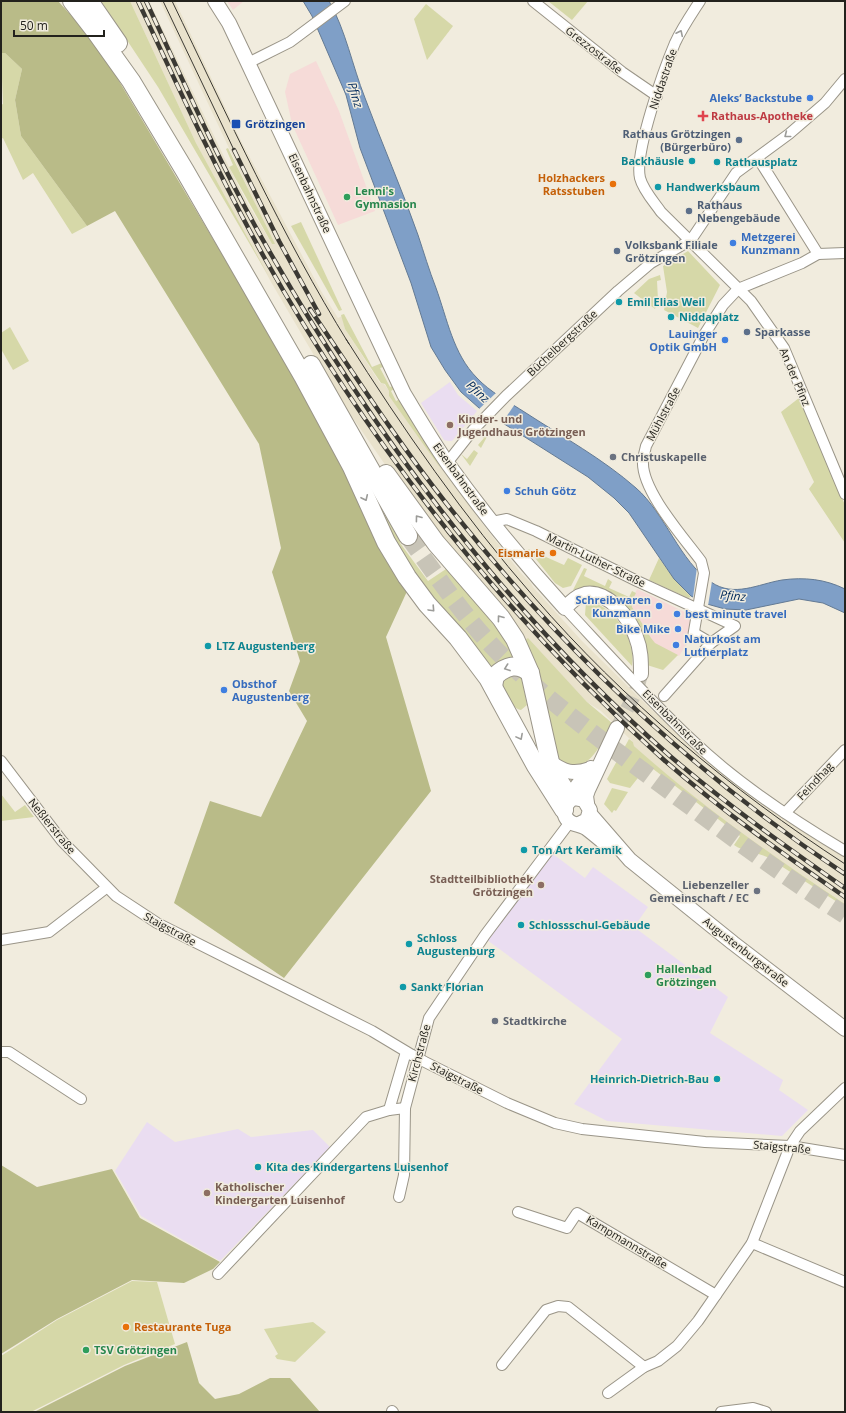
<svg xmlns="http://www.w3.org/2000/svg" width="846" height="1413" font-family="'Open Sans',sans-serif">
	<rect width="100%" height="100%" fill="#f1ecde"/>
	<g fill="#f6dbd8">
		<polygon points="227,1 244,1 233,10"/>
		<polygon points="316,61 339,111 375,211 338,225 292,124 285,92 290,74"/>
		<polygon points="637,589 691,615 690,635 687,644 679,656 653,643 630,606"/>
	</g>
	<polygon fill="#e9e2cc" points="130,1 149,1 229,167 248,204 272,244 274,244 160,1 175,1 240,139 321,291 338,318 342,316 345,329 380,383 384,384 389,391 389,396 488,531 521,573 531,583 533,587 582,641 653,711 688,742 785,818 845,858 845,904 741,834 658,768 634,746 633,742 601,711 587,702 528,639 525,640 386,466 339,398 271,282 196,143"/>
	<g fill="#eaddf1">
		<polygon points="450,382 458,395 477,411 452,441 448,441 444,440 421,403"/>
		<polygon points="553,854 585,878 593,867 648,907 634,927 728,997 710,1033 783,1080 779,1090 808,1110 782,1136 607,1121 574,1104 622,1039 487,940"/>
		<polygon points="147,1122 175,1142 238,1129 251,1137 313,1130 330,1147 220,1261 141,1216 115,1171"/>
	</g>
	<g fill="#d6d8a8">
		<polygon points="101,1 130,1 196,143 269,277 158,87"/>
		<polygon points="548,1 588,1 572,20"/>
		<polygon points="426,4 453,26 427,60 414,19"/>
		<polygon points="1,53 5,53 22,69 15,100 21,136 87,226 72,234 33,173 23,180 3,138 1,139 1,105 3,104"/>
		<polygon points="228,148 275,244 272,244 229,167 233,165 226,149"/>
		<polygon points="301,222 342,310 339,311 291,226"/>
		<polygon points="688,251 720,285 698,328 664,310 667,292 663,266"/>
		<polygon points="660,275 661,280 657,281 658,300 655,309 634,293 649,279"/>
		<polygon points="344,314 372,367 382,363 383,367 380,368 390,387 393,386 394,389 391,391 396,401 400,399 441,469 389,396 389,391 385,384 381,383 345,329 341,315"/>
		<polygon points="10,327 29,361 13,370 1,349 1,333"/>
		<polygon points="799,398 845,505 845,543 809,489 814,482 781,412"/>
		<polygon points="482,428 489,433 481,448 478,445 484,438 477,433"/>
		<polygon points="474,450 478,453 470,466 461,454 467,459"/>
		<polygon points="380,507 401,542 400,543 428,581 446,569 417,530 496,619 519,656 490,670 407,570"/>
		<polygon points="528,549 564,565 568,558 582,565 571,586 563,588 555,583"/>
		<polygon points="659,558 674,579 691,597 688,598 649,580"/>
		<path d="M584,568L587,569L584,576L605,586L608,579L612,582L609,588L629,597L632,591L636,593L633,599L632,607L651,638L655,643L678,655L663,670L647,665C648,639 638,620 619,602C612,596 606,589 596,587C590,586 580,588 573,590Z"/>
		<path d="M589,601C615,607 636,640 632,666L585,615L586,602Z"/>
		<path d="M528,638L587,702L612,723C603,738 595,764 575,766C570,766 563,763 557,762L525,640Z"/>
		<path d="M508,674L520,676L522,679L527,705L521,710C511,709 506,692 502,683Z"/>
		<path d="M629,739L633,742L634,746C700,805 772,856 845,904V907L767,857C756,852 744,852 734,845L740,836L648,765L630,788L610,783L607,779Z"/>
		<polygon points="612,788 628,792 616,811 614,810 612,813 604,804"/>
		<polygon points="1,794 15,812 25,805 34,817 1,821"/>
		<polygon points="132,1281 157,1282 175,1344 124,1365 31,1412 1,1412 1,1356 57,1320"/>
		<polygon points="313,1322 326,1332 295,1362 277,1359 275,1356 278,1354 264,1329"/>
	</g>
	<g fill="#b9bb88">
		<polygon points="1,1 58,1 97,44 285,360 409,587 386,637 431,791 284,978 174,903 210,801 261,817 307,721 289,691 300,661 272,572 281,548 259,444 115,211 87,226 21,136 15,100 22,69 5,53 1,53"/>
		<polygon points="1,1165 37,1187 112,1169 140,1218 220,1262 213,1269 184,1283 132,1280 57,1319 1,1354"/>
		<polygon points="187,1342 199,1383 215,1399 239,1394 270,1378 290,1378 320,1412 34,1412 125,1366"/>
	</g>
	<path fill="#7f9fc7" stroke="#637a94" d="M303,1H329C346,31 352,65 365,98C382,144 402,189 418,235C424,253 429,270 436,288C447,318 453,354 477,378C490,392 509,402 526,413C563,437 603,459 636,488C665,513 680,562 711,582C734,598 758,584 782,580C804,577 825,579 845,589V613L823,603L799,599L746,610L725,609L707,604L691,596L674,579L629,513L614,498L588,477L479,408L461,392L445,370L431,347L411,283L360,148L346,95L312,16Z"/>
	<g fill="#f1ecde">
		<polygon points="497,392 515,404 500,426 478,410"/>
		<polygon points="697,567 712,581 708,606 693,598"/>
	</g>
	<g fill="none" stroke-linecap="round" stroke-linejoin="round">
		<path stroke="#c8c4b7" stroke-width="14" stroke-dasharray="14 7" stroke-linecap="butt" d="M617,728C626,710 637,694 641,674"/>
		<path stroke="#c8c4b7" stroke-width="18" stroke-dasharray="18 9" stroke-linecap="butt" d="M408,536C436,575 464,617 497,651C551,705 614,749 675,795C731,836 786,878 845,915"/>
		<defs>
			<g id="street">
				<polyline points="533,1 622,72 657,96"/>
				<path d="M700,1C691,15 682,28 675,43C664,69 634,153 640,178C643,190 654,202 661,212L751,301L784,348L845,494"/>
				<polyline points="248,63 290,42 345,1"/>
				<polyline points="758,158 818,254"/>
				<polyline points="447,463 473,430 506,396 618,291 651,263 691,240 736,173 789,134 825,103 845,79"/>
				<polyline points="492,522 507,519 536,531 637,581 735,626 711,643 664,696"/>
				<path d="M565,608C607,653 648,699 693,741C737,783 793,820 845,851"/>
				<polyline points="694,633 711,643"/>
				<path d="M693,637L704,573L701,561C684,538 641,490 643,461C643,457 645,451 646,446L704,335L723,305L738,289L802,263L818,254L845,253"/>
				<polyline points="1,761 62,841 116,896 157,923 372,1031 412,1055"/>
				<polyline points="785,813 845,750"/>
				<polyline points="1,940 49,932 106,888"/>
				<polyline points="1,1052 9,1052 81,1099"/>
				<polyline points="423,1061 507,1103 555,1123 582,1129 705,1142 790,1146 845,1155"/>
				<polyline points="405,1108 389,1110 406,1052"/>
				<polyline points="399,1197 404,1175 405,1108 429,1018 485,935 570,822"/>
				<polyline points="518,1212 567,1228 577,1213 716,1295"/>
				<polyline points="752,1243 845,1282"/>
				<polyline points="218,1274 366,1117 389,1110"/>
				<polyline points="502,1365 546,1310 558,1306 568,1307 644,1367"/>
				<polyline points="608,1393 644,1367 658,1361 677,1346 698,1321 752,1243 790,1146 800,1131 845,1088"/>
				<polyline points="392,1411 393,1412"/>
				<polyline points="721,1412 753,1408 766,1412"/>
			</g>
			<g id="secondary">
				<path d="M215,1L229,23L248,63L404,394C418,417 432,441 448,464C484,514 523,562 565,608C570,603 576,596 585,594C608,590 630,618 636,637C641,649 641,661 641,674"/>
				<path d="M550,762C564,772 573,775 590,769"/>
				<polyline points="574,798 577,786 591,768"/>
				<polyline points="587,803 586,796 588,790 617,728"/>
				<polyline points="590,814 630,860 733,943 845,1029"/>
				<path d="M579,824L587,820L590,810L584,800L574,798C564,803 560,817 572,823C577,825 581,825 586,828C594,834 601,840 608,846"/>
			</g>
			<g id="highway">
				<polyline points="72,1 96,32 131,81 185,171 303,376 352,467 386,542 407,577 427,604 458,638 488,678 536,766 564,810"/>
				<polyline points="89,1 118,43"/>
				<polyline points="311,365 408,536"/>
				<polyline points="386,474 436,543 501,618 515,639 530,673 550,762 555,775 565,790"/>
				<path d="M493,686L495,676C506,666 518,662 530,673"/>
			</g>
		</defs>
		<use href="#street" stroke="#9a9588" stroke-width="12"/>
		<use href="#secondary" stroke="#9a9588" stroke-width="16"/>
		<use href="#highway" stroke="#9a9588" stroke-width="20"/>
		<use href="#street" stroke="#fff" stroke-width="10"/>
		<use href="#secondary" stroke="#fff" stroke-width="14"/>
		<use href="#highway" stroke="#fff" stroke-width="18"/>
		<g stroke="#3b3933" stroke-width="1">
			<polyline points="163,1 234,150"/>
			<path d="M172,1C228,117 281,234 349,344"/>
			<path d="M346,339C403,429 464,517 534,597C624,701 730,789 845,864"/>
		</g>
		<defs>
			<g id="rail">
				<path d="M138,1C178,87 218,174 264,257C370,445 503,616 664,760C721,810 783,854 845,897"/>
				<path d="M146,1C181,76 214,151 254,224C364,422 499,606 670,756C726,804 785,846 845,888"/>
				<polyline points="234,150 279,241 319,314"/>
				<path d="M310,309C354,374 397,441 446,503C559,647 691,772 845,874"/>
			</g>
		</defs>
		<use href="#rail" stroke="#3b3933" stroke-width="4.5"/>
		<use href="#rail" stroke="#f1ecde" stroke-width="3" stroke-dasharray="9" stroke-linecap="butt"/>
		<defs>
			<polyline id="street-bridge" points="412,1055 423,1061"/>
		</defs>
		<use href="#street-bridge" stroke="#9a9588" stroke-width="12" stroke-linecap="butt"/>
		<use href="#street-bridge" stroke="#fff" stroke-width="10"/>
	</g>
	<defs><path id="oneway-chevron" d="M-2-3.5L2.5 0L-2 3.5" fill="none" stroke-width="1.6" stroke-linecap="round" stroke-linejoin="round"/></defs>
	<g stroke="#9c9c99">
		<use href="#oneway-chevron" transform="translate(680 33) rotate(-64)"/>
		<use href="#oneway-chevron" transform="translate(787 135) rotate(142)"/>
		<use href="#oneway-chevron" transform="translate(365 498) rotate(65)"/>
		<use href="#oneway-chevron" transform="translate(418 518) rotate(-127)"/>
		<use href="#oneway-chevron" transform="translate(432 609) rotate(47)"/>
		<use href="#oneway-chevron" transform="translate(500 618) rotate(-127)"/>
		<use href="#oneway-chevron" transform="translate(507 668) rotate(160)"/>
		<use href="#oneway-chevron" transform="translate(520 737) rotate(62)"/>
	</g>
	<g fill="#3f7fe0" stroke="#f1ecde" stroke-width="1.5">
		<circle cx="810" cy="98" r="4"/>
		<circle cx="733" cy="243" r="4"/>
		<circle cx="725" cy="340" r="4"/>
		<circle cx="507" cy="491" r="4"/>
		<circle cx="659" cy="606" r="4"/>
		<circle cx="677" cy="614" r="4"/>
		<circle cx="678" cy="629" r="4"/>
		<circle cx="676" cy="645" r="4"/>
		<circle cx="224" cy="690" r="4"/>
	</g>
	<path fill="#e0444e" stroke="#f1ecde" stroke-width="1.5" d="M701 110h4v4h4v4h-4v4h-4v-4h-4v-4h4z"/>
	<rect fill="#1a4fb4" stroke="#f1ecde" stroke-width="1.5" x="231" y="119" width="10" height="10" rx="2"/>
	<g fill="#5c6f8a" stroke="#f1ecde" stroke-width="1.5">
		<circle cx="739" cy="140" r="4"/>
		<circle cx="689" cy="211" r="4"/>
		<circle cx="617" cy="251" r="4"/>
		<circle cx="747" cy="332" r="4"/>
	</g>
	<g fill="#0f9aa8" stroke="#f1ecde" stroke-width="1.5">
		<circle cx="692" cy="161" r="4"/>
		<circle cx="717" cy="162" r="4"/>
		<circle cx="658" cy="187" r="4"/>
		<circle cx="619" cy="302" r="4"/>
		<circle cx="671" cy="317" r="4"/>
		<circle cx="208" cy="646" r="4"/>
		<circle cx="524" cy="850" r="4"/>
		<circle cx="521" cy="925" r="4"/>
		<circle cx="409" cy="944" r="4"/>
		<circle cx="403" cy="987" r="4"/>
		<circle cx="717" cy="1079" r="4"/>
		<circle cx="258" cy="1167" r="4"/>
	</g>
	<g fill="#e8710a" stroke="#f1ecde" stroke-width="1.5">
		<circle cx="613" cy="184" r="4"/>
		<circle cx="553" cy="553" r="4"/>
		<circle cx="126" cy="1327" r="4"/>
	</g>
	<g fill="#2e9e5b" stroke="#f1ecde" stroke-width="1.5">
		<circle cx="347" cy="197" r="4"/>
		<circle cx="648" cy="975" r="4"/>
		<circle cx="86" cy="1350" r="4"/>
	</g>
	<g fill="#8d6e63" stroke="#f1ecde" stroke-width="1.5">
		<circle cx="450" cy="425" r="4"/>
		<circle cx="541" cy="885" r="4"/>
		<circle cx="207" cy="1193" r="4"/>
	</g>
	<g fill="#6b7280" stroke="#f1ecde" stroke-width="1.5">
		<circle cx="613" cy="457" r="4"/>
		<circle cx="757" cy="891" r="4"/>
		<circle cx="495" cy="1021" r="4"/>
	</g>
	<g text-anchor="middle" stroke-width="3" stroke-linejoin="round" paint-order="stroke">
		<g font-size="11" fill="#23221d" stroke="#f1ecde">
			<text transform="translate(594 50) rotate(38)" y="4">Grezzostraße</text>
			<text transform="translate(663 79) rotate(-71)" y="4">Niddastraße</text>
			<text transform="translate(310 193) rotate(65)" y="4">Eisenbahnstraße</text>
			<text transform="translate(562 343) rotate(-43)" y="4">Büchelbergstraße</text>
			<text transform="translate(795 377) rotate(67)" y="4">An der Pfinz</text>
			<text transform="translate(663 414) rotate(-62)" y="4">Mühlstraße</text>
			<text transform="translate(461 479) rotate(54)" y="4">Eisenbahnstraße</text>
			<text transform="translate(596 560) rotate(26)" y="4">Martin-Luther-Straße</text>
			<text transform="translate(675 722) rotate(45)" y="4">Eisenbahnstraße</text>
			<text transform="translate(815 781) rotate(-47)" y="4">Feindhag</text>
			<text transform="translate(52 826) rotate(51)" y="4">Neßlerstraße</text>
			<text transform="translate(170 929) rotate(28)" y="4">Staigstraße</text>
			<text transform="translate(746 952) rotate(38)" y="4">Augustenburgstraße</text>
			<text transform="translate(419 1053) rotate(-75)" y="4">Kirchstraße</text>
			<text transform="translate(457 1078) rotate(27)" y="4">Staigstraße</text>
			<text transform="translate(782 1147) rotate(5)" y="4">Staigstraße</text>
			<text transform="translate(627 1242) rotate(31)" y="4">Kampmannstraße</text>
		</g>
		<g font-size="11" font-weight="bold" fill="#366cbe" stroke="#f1ecde" text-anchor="start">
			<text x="802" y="102" text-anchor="end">Aleks‘ Backstube</text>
			<text x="741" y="241">Metzgerei<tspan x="741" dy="13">Kunzmann</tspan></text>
			<text x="717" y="338" text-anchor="end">Lauinger<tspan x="717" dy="13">Optik GmbH</tspan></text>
			<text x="515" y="495">Schuh Götz</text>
			<text x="651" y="604" text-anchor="end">Schreibwaren<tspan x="651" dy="13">Kunzmann</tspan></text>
			<text x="685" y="618">best minute travel</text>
			<text x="670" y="633" text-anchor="end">Bike Mike</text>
			<text x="684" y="643">Naturkost am<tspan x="684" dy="13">Lutherplatz</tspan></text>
			<text x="232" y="688">Obsthof<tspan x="232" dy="13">Augustenberg</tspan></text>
		</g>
		<g font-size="11" font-weight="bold" fill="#be3a42" stroke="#f1ecde" text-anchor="start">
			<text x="711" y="120">Rathaus-Apotheke</text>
		</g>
		<g font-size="11" font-weight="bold" fill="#164399" stroke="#f1ecde" text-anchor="start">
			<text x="245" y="128">Grötzingen</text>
		</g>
		<g font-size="11" font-weight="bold" fill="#4e5e75" stroke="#f1ecde" text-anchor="start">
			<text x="731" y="138" text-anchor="end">Rathaus Grötzingen<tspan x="731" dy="13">(Bürgerbüro)</tspan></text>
			<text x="697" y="209">Rathaus<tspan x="697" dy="13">Nebengebäude</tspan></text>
			<text x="625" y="249">Volksbank Filiale<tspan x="625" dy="13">Grötzingen</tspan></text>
			<text x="755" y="336">Sparkasse</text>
		</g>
		<g font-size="11" font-weight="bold" fill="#0d838f" stroke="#f1ecde" text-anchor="start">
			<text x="684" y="165" text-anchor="end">Backhäusle</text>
			<text x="725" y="166">Rathausplatz</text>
			<text x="666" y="191">Handwerksbaum</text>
			<text x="627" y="306">Emil Elias Weil</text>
			<text x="679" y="321">Niddaplatz</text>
			<text x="216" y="650">LTZ Augustenberg</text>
			<text x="532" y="854">Ton Art Keramik</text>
			<text x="529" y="929">Schlossschul-Gebäude</text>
			<text x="417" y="942">Schloss<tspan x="417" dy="13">Augustenburg</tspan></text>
			<text x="411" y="991">Sankt Florian</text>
			<text x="709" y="1083" text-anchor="end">Heinrich-Dietrich-Bau</text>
			<text x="266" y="1171">Kita des Kindergartens Luisenhof</text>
		</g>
		<g font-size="11" font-weight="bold" fill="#c56008" stroke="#f1ecde" text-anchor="end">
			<text x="605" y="182">Holzhackers<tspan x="605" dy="13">Ratsstuben</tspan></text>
			<text x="545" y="557">Eismarie</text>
			<text x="134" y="1331" text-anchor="start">Restaurante Tuga</text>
		</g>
		<g font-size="11" font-weight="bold" fill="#27864d" stroke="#f1ecde" text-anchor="start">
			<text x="355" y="195">Lenni's<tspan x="355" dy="13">Gymnasion</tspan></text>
			<text x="656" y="973">Hallenbad<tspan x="656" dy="13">Grötzingen</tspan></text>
			<text x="94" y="1354">TSV Grötzingen</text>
		</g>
		<g font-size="11" font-weight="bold" fill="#785e54" stroke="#f1ecde" text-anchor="start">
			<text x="458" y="423">Kinder- und<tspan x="458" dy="13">Jugendhaus Grötzingen</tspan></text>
			<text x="533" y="883" text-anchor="end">Stadtteilbibliothek<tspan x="533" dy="13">Grötzingen</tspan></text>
			<text x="215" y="1191">Katholischer<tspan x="215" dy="13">Kindergarten Luisenhof</tspan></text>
		</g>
		<g font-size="11" font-weight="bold" fill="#5b616d" stroke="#f1ecde" text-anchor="start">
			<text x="621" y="461">Christuskapelle</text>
			<text x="749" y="889" text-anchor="end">Liebenzeller<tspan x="749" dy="13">Gemeinschaft / EC</tspan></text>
			<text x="503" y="1025">Stadtkirche</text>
		</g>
		<g font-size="12" font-style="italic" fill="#00295a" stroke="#f1ecde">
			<text transform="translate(355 95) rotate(73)" y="4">Pfinz</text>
			<text transform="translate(478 392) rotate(43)" y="4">Pfinz</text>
			<text transform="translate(733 596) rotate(5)" y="4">Pfinz</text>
		</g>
	</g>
	<rect width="846" height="1413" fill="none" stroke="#23221d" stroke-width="4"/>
	<path d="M14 30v6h90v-6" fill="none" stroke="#23221d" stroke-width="2"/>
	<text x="20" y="30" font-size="12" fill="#23221d" stroke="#f1ecde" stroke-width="3" paint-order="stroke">50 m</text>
</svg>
